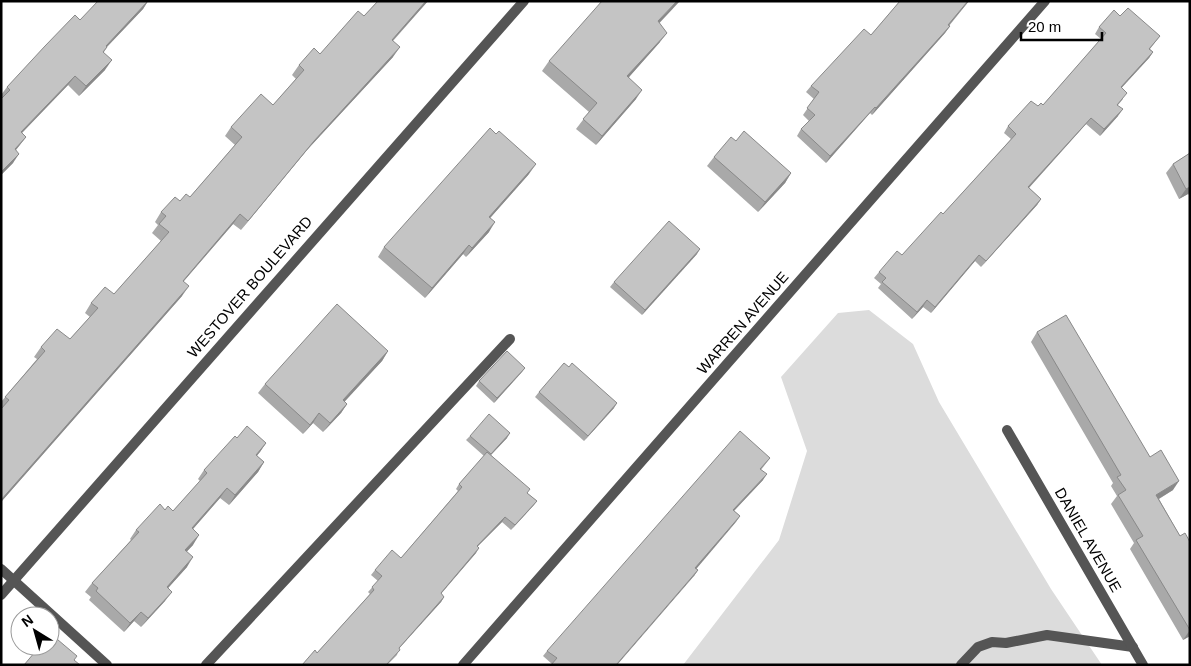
<svg xmlns="http://www.w3.org/2000/svg" width="1191" height="666" font-family="Helvetica,sans-serif">
	<rect width="100%" height="100%" fill="#fff"/>
	<polygon fill="#dcdcdc" points="869,310 913,344 939,402 1051,589 1102,665 683,665 779,540 807,451 781,377 838,313"/>
	<g fill="none" stroke-linecap="round" stroke-linejoin="round">
		<g stroke="#555" stroke-width="10">
			<polyline points="206,665 510,339"/>
			<polyline points="961,665 978,647 992,642 1006,643 1047,635 1133,647"/>
		</g>
		<g stroke="#555" stroke-width="10">
			<polyline points="1007,430 1143,665"/>
			<polyline points="1,569 107,665"/>
			<polyline points="1,595 524,1"/>
			<polyline points="463,665 1045,1"/>
		</g>
	</g>
	<g fill="#a9a9a9">
		<polygon points="148,1 143,9 107,47 104,52 105,70 79,96 68,85 22,133 26,137 16,150 13,163 1,175 1,99 2,98 1,95 7,87 80,20"/>
		<polygon points="378,1 428,1 393,41 393,57 307,150 241,230 233,224 184,281 182,296 1,502 1,402 37,359 34,357 41,347 70,339 90,317 85,313 91,303 114,294 161,241 152,233 158,225 155,222 161,212 180,201 190,197 235,145 225,136 231,127 273,105 296,79 292,75 299,65 320,54 364,16"/>
		<polygon points="900,1 969,1 949,26 950,26 945,33 872,115 870,113 826,163 797,136 801,129 809,121 803,115 814,99 806,92 811,86 871,35"/>
		<polygon points="1120,16 1160,36 1150,49 1153,52 1149,58 1121,88 1123,99 1118,105 1118,116 1100,136 1086,124 1029,188 1041,199 1037,205 981,267 975,261 931,313 923,307 912,319 878,288 881,284 874,278 879,272 902,255 943,214 1011,139 1004,133 1008,126 1038,106 1043,105 1101,39 1095,34 1099,27"/>
		<polygon points="659,23 660,42 629,77 636,99 596,145 576,129 589,112 542,71 549,61"/>
		<polygon points="1190,153 1190,196 1188,194 1179,199 1166,173 1173,164"/>
		<polygon points="714,157 791,173 785,183 758,212 707,166"/>
		<polygon points="529,174 490,218 489,232 466,257 463,254 425,298 378,257 384,247"/>
		<polygon points="697,254 642,315 610,287 614,282"/>
		<polygon points="1037,332 1150,457 1173,490 1159,499 1180,536 1190,542 1190,636 1183,640 1130,549 1134,543 1111,504 1117,496 1111,486 1113,483 1031,342"/>
		<polygon points="388,351 382,361 344,401 347,404 341,413 323,432 313,423 303,434 258,393 265,384"/>
		<polygon points="569,367 614,408 584,441 535,397 539,392"/>
		<polygon points="525,368 521,373 494,403 476,386 479,381"/>
		<polygon points="470,436 507,438 491,455 527,493 537,501 533,506 511,530 502,522 477,547 476,553 441,594 444,597 441,602 399,648 397,655 387,665 302,665 317,653 370,594 368,592 378,581 371,575 375,570 401,558 458,491 456,489 459,484 484,456 466,440"/>
		<polygon points="237,438 266,443 257,456 264,462 258,472 229,505 220,498 193,529 193,545 187,551 187,567 168,588 165,601 141,627 134,621 124,632 89,600 91,597 85,592 92,583 131,540 130,539 136,530 165,510 173,511 200,481 198,479 204,470"/>
		<polygon points="770,458 761,470 763,480 734,511 740,516 696,568 698,570 694,576 552,664 543,656 547,651"/>
	</g>
	<g fill="#898989">
		<polygon points="148,1 143,9 99,55 106,46"/>
		<polygon points="426,1 428,1 385,49 392,40"/>
		<polygon points="677,1 680,1 652,31 658,21"/>
		<polygon points="968,1 969,1 943,32 948,25"/>
		<polygon points="950,26 945,33 872,115 876,108"/>
		<polygon points="667,33 660,42 621,86 627,76"/>
		<polygon points="400,47 393,57 307,150 241,230 248,221 314,141"/>
		<polygon points="1153,52 1149,58 1116,94 1121,87"/>
		<polygon points="112,60 105,70 79,96 86,86"/>
		<polygon points="75,76 68,85 14,141 21,132"/>
		<polygon points="642,90 636,99 596,145 602,136"/>
		<polygon points="875,107 870,113 826,163 830,156"/>
		<polygon points="1123,109 1118,116 1100,136 1104,129"/>
		<polygon points="1091,118 1086,124 1024,193 1028,187"/>
		<polygon points="26,137 19,146 8,159 15,149"/>
		<polygon points="19,154 13,163 1,175 1,172"/>
		<polygon points="536,164 529,174 483,226 489,217"/>
		<polygon points="791,173 785,183 758,212 765,202"/>
		<polygon points="1190,187 1190,192 1188,194 1179,199 1186,189"/>
		<polygon points="1041,199 1037,205 981,267 986,261"/>
		<polygon points="240,214 233,224 176,290 183,281"/>
		<polygon points="495,222 489,232 466,257 472,248"/>
		<polygon points="469,245 463,254 425,298 432,288"/>
		<polygon points="700,249 697,254 642,315 645,310"/>
		<polygon points="979,255 975,261 931,313 935,307"/>
		<polygon points="189,286 182,296 1,502 1,500"/>
		<polygon points="927,300 923,307 912,319 917,312"/>
		<polygon points="388,351 382,361 337,410 343,400"/>
		<polygon points="525,368 521,373 494,403 497,398"/>
		<polygon points="617,403 614,408 584,441 588,436"/>
		<polygon points="347,404 341,413 323,432 330,423"/>
		<polygon points="319,413 313,423 303,434 310,425"/>
		<polygon points="510,433 507,438 487,459 491,454"/>
		<polygon points="266,443 260,452 249,464 256,455"/>
		<polygon points="264,462 258,472 229,505 235,495"/>
		<polygon points="767,474 763,480 729,516 733,510"/>
		<polygon points="1179,481 1173,490 1150,504 1156,495"/>
		<polygon points="227,488 220,498 185,538 192,528"/>
		<polygon points="537,501 533,506 511,530 515,525"/>
		<polygon points="740,516 736,522 692,574 695,568"/>
		<polygon points="505,517 502,522 473,551 477,546"/>
		<polygon points="199,535 193,545 179,560 185,550"/>
		<polygon points="479,548 476,553 437,598 441,593"/>
		<polygon points="193,557 187,567 160,597 167,587"/>
		<polygon points="698,570 694,576 617,665 616,665"/>
		<polygon points="172,592 165,601 141,627 148,618"/>
		<polygon points="444,597 441,602 395,653 399,648"/>
		<polygon points="141,612 134,621 124,632 130,623"/>
		<polygon points="1190,630 1190,636 1183,640"/>
	</g>
	<g fill="#c4c4c4" stroke="#898989">
		<polygon points="98,1 148,1 106,46 107,47 103,52 112,60 86,86 75,76 21,132 26,137 15,149 19,154 1,172 1,99 10,90 7,87 45,46 75,15 80,20"/>
		<polygon points="378,1 426,1 392,40 400,47 314,141 248,221 240,214 183,281 189,286 1,500 1,409 9,400 5,397 45,351 41,347 57,329 70,339 98,308 91,303 105,287 114,294 169,232 159,224 166,216 161,212 175,197 180,201 186,194 190,197 242,137 231,127 261,94 273,105 304,70 299,65 314,48 320,54 358,11 364,16"/>
		<polygon points="602,1 677,1 658,21 667,33 627,76 642,90 602,136 583,119 597,103 549,61"/>
		<polygon points="900,1 968,1 948,25 950,26 876,108 875,107 830,156 801,129 815,115 807,108 819,92 811,86 864,29 871,35"/>
		<polygon points="1128,8 1160,36 1149,49 1153,52 1121,87 1127,93 1117,105 1123,109 1104,129 1091,118 1028,187 1041,199 986,261 979,255 935,307 927,300 917,312 882,282 886,278 879,272 897,251 902,255 941,212 943,214 1016,134 1008,126 1031,101 1038,106 1041,103 1043,105 1106,33 1099,27 1114,10 1120,16"/>
		<polygon points="490,128 496,134 499,131 536,164 489,217 495,222 472,248 469,245 432,288 384,247"/>
		<polygon points="744,131 791,173 765,202 714,157 731,137 736,141"/>
		<polygon points="1190,153 1190,187 1186,189 1173,164"/>
		<polygon points="669,221 700,249 645,310 614,282"/>
		<polygon points="337,304 388,351 343,400 347,404 330,423 319,413 310,425 265,384"/>
		<polygon points="1066,315 1150,457 1161,450 1179,481 1156,495 1180,536 1185,533 1190,542 1190,630 1136,540 1143,536 1118,495 1126,490 1117,477 1121,475 1037,332"/>
		<polygon points="507,351 525,368 497,398 479,381"/>
		<polygon points="564,363 569,367 572,363 617,403 588,436 539,392"/>
		<polygon points="489,414 510,433 491,454 470,436"/>
		<polygon points="247,426 266,443 256,455 264,462 235,495 227,488 192,528 199,535 185,550 193,557 167,587 172,592 148,618 141,612 130,623 96,591 98,588 92,583 139,532 136,530 160,504 165,510 168,506 173,511 207,473 204,470 235,436 237,438"/>
		<polygon points="740,431 770,458 760,469 767,474 733,510 740,516 695,568 698,570 616,665 551,665 557,658 547,651"/>
		<polygon points="487,452 530,489 527,493 537,501 515,525 505,517 477,546 479,548 441,593 444,597 399,648 400,650 386,665 302,665 315,650 317,653 374,590 372,587 382,576 375,570 392,550 401,558 462,487 459,484"/>
		<polygon points="51,634 77,656 74,660 80,665 24,665 40,646 50,646"/>
	</g>
	<g text-anchor="middle" stroke-width="4" stroke-linejoin="round" paint-order="stroke">
		<g font-size="15" fill="#000" stroke="#fff">
			<text transform="translate(250 287) rotate(-49)" y="5">WESTOVER BOULEVARD</text>
			<text transform="translate(743 323) rotate(-49)" y="5">WARREN AVENUE</text>
			<text transform="translate(1088 540) rotate(60)" y="5">DANIEL AVENUE</text>
		</g>
	</g>
	<rect width="1191" height="666" fill="none" stroke="#000000" stroke-width="5"/>
	<g transform="translate(35 631) rotate(323)"><circle r="24" fill="#ffffff" stroke="#999999"/>
	<path d="M0-4L9 19L0 12L-9 19Z" fill="#000000"/>
	<text y="-8" font-size="14" font-weight="bold" text-anchor="middle" fill="#000000">N</text>
	</g>
	<path d="M1021 32v8h81v-8" fill="none" stroke="#000000" stroke-width="2.5"/>
	<text x="1028" y="32" font-size="15" fill="#000000" stroke="#ffffff" stroke-width="4" paint-order="stroke">20 m</text>
</svg>
